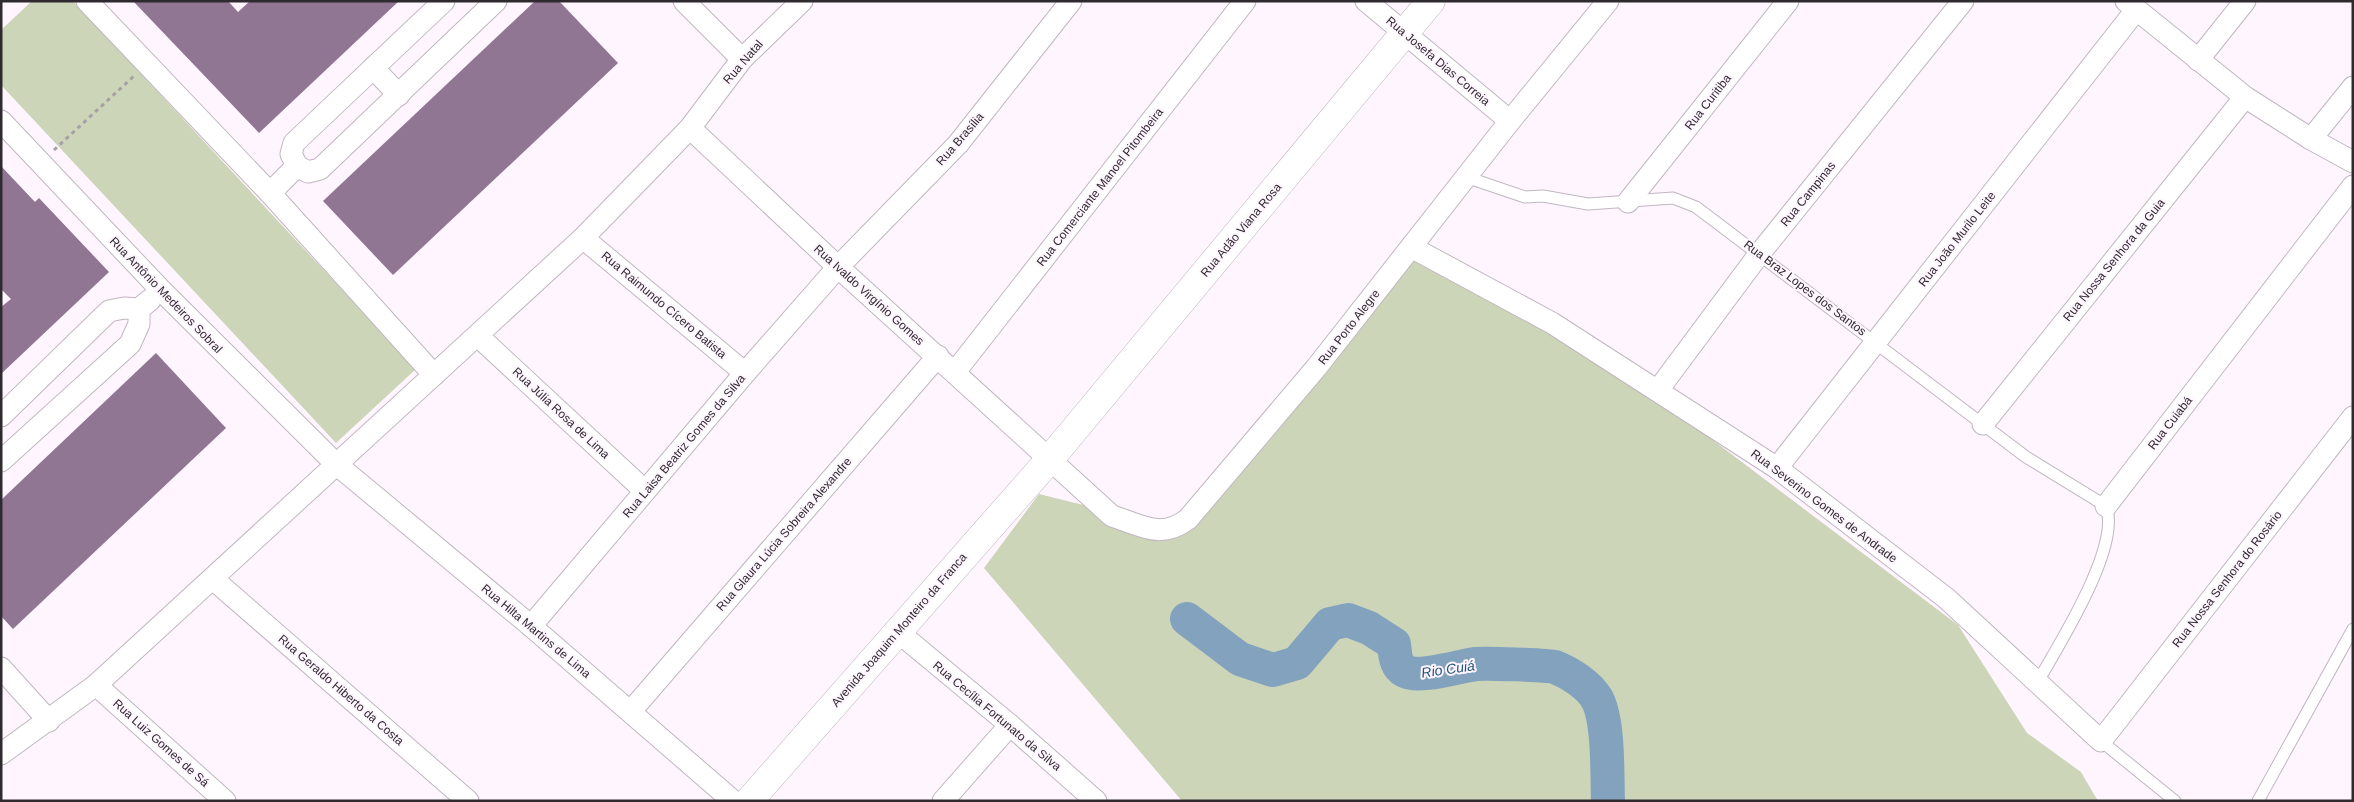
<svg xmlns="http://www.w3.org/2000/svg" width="2354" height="802" font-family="Helvetica,sans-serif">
	<rect width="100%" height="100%" fill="#fef5ff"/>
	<g fill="#cdd5b8">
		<polygon points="32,1 73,1 416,369 336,443 1,85 1,30"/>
		<polygon points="1411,255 1633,380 1958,625 2027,733 2081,772 2098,801 1182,801 984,568 1039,494 1176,528"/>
	</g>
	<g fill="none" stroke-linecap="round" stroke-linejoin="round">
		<path stroke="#82a2be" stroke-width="34" d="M1187,619L1240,659L1273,670L1297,663L1330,624L1348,620L1369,628L1394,644C1395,653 1395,666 1405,671C1419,679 1459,666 1476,664C1486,663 1547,665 1555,667C1570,673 1589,685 1597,699C1609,721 1607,775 1608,801"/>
	</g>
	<g fill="#917693">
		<polygon points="133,1 228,1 238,12 250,1 399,1 259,133"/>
		<polygon points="535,1 559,1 618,63 393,275 323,201"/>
		<polygon points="1,166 35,202 39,198 109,272 1,374 1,307 11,299 1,289"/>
		<polygon points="156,353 226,428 13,629 1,616 1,500"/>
	</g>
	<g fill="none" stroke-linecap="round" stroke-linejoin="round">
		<defs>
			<g id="service">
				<path d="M1466,177L1525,197L1543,196L1588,204L1673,198L1696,207L2026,457L2106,506C2122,546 2058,646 2037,683"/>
				<polyline points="2101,741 2175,801"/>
				<polyline points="2258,801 2353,629"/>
			</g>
			<g id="minor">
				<polyline points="87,1 270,193 434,375"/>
				<polyline points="444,1 294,143 291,154 297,166 308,172 320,169 496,1"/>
				<polyline points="684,1 742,59"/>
				<polyline points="1366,1 1510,121"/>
				<polyline points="2126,1 2245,97 2311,139 2353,162"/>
				<polyline points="2198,60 2245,1"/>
				<polyline points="373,68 399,95"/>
				<polyline points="1,121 161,290 336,464 531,626 733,801"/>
				<path d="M690,128L838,267L1112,516C1141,525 1161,540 1188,519L1316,368L1510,121L1608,1"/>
				<polyline points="2311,139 2353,87"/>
				<polyline points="270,193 297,166"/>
				<polyline points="1628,202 1788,1"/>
				<polyline points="583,238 745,373"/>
				<polyline points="1411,247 1552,323 1777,468 1946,598 2101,741 2353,417"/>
				<polyline points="478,336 645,491"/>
				<polyline points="955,372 1245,1"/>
				<polyline points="1658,390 1760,253 1963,1"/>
				<polyline points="1,416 109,311 124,308 139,309 150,300"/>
				<polyline points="1983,424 2245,97"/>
				<polyline points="1,461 130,344 139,324 139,309"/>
				<polyline points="1777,468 2136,10"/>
				<polyline points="2106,506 2353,186"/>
				<polyline points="213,579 468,801"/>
				<polyline points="531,626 745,373 838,267 958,144 1071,1"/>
				<polyline points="898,632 1010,725 1096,801"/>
				<polyline points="1,668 49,721"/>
				<polyline points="96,685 225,801"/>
				<polyline points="631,711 938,356"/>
				<polyline points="1,754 96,685 583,238 690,128 742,59 802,1"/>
				<polyline points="943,801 1010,725"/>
			</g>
			<polyline id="tertiary" points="749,801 1050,459 1431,1"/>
		</defs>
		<use href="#service" stroke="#c1b6c1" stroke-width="13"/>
		<use href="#minor" stroke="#c1b6c1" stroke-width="23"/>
		<use href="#tertiary" stroke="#c1b6c1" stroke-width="29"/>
		<polyline stroke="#a6a0a7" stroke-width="3" stroke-dasharray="4 4" stroke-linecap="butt" points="54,150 134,76"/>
		<use href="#service" stroke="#fff" stroke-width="11"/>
		<use href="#minor" stroke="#fff" stroke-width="21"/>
		<use href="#tertiary" stroke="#fff" stroke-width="28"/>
	</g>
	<g text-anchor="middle" stroke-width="4" stroke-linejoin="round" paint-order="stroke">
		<g font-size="12" fill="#2e2a2f" stroke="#fef5ff">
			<text transform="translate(1438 61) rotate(40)" y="4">Rua Josefa Dias Correia</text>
			<text transform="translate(743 62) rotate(-49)" y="4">Rua Natal</text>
			<text transform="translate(1708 102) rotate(-52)" y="4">Rua Curitiba</text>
			<text transform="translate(960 139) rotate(-49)" y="4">Rua Brasília</text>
			<text transform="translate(1100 187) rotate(-52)" y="4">Rua Comerciante Manoel Pitombeira</text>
			<text transform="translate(1808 194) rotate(-51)" y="4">Rua Campinas</text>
			<text transform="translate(1241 230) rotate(-50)" y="4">Rua Adão Viana Rosa</text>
			<text transform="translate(1957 239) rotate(-52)" y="4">Rua João Murilo Leite</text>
			<text transform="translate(2114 260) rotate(-51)" y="4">Rua Nossa Senhora da Guia</text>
			<text transform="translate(1805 288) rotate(37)" y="4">Rua Braz Lopes dos Santos</text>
			<text transform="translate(166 295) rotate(46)" y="4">Rua Antônio Medeiros Sobral</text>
			<text transform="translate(869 295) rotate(42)" y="4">Rua Ivaldo Virgínio Gomes</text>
			<text transform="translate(664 305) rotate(40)" y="4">Rua Raimundo Cícero Batista</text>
			<text transform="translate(1349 327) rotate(-52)" y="4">Rua Porto Alegre</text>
			<text transform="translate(561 413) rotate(43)" y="4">Rua Júlia Rosa de Lima</text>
			<text transform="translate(2170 423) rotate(-52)" y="4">Rua Cuiabá</text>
			<text transform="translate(684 446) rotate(-50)" y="4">Rua Laisa Beatriz Gomes da Silva</text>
			<text transform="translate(1824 506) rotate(37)" y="4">Rua Severino Gomes de Andrade</text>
			<text transform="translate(784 534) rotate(-49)" y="4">Rua Glaura Lúcia Sobreira Alexandre</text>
			<text transform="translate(2227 579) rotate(-52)" y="4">Rua Nossa Senhora do Rosário</text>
			<text transform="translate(899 630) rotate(-49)" y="4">Avenida Joaquim Monteiro da Franca</text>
			<text transform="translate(536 631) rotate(40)" y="4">Rua Hilta Martins de Lima</text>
			<text transform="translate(341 690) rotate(41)" y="4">Rua Geraldo Hiberto da Costa</text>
			<text transform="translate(997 716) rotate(40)" y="4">Rua Cecília Fortunato da Silva</text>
			<text transform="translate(161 743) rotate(42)" y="4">Rua Luiz Gomes de Sá</text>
		</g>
		<g font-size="14" font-style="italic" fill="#22547b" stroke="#fef5ff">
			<text transform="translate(1448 669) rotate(-8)" y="5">Rio Cuiá</text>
		</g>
	</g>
	<rect width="2354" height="802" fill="none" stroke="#2e2a2f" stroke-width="5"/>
</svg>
